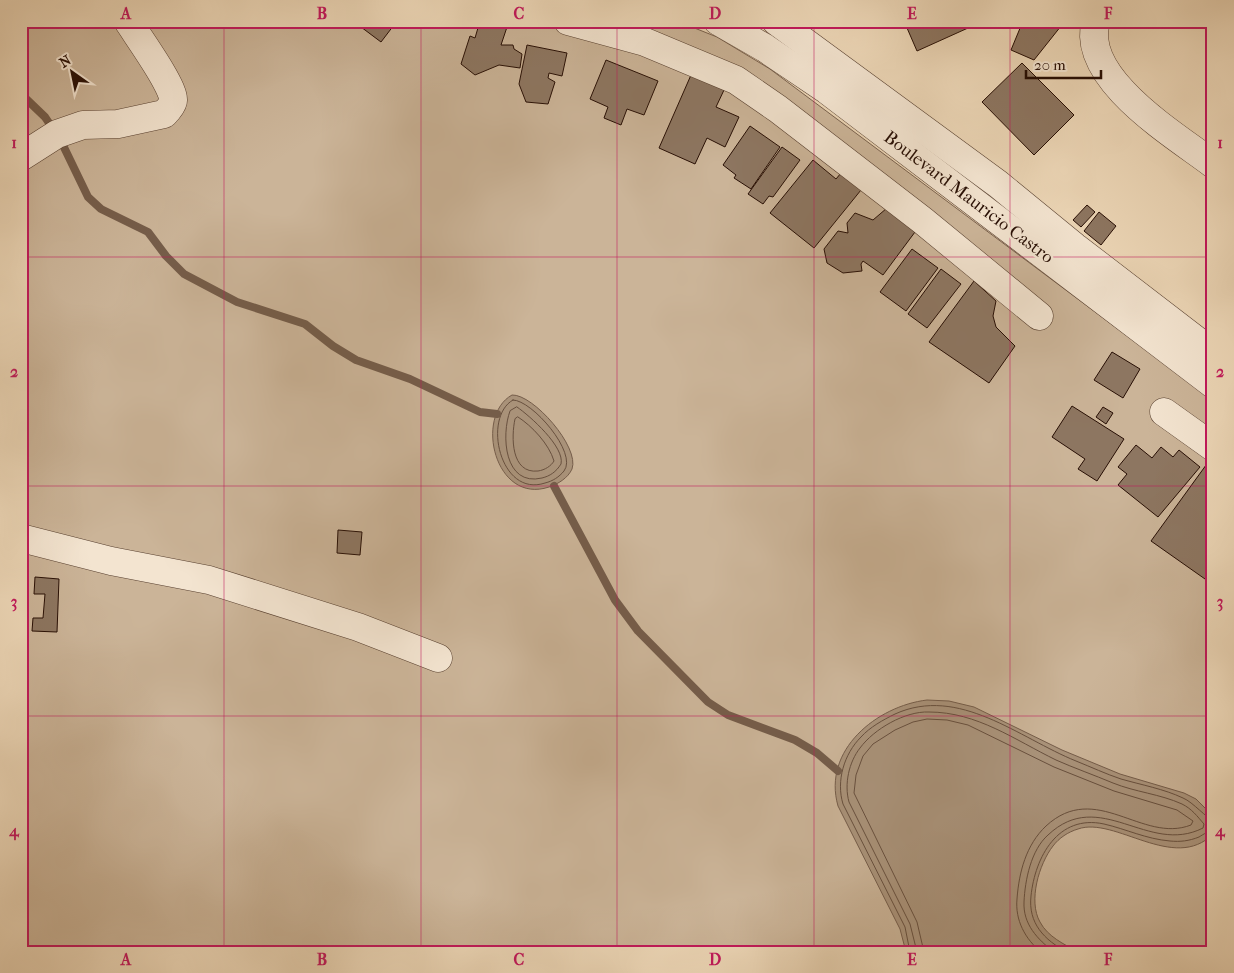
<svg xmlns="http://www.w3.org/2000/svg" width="1234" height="973" font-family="'IM FELL French Canon',serif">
	<rect width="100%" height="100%" fill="#ecd6b6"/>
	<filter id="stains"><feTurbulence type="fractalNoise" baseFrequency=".004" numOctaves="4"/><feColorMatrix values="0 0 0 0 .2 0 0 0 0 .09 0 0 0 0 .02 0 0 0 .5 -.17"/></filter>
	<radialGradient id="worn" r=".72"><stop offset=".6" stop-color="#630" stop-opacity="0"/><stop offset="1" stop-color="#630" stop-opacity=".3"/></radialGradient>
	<polygon fill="#cbb498" stroke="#79614e" points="21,21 677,21 717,37 770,69 1213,400 1213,952 21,952"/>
	<g fill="#a99279" stroke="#755d4a">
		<path d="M512,395C533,394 580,447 572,469C568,478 558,484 549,487C495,505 474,416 512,395Z"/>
		<path d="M927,700L949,701L974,707L1062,750L1120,774L1184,793L1196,799L1209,812L1213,818V834C1174,873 1115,816 1078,829C1068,832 1059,838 1053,846C1039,864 1028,901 1040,922C1048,937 1064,944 1078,952H906L900,929L838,806C822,750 877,706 927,700Z"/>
	</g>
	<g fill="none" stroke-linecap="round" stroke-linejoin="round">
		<g stroke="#68503e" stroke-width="1">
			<path d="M513,400C532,400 578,453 564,471C559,477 553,481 545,483C500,498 482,417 513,400Z"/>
			<path d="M517,407C530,416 565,447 561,464C556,472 550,476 542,478C504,487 501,435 510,411Z"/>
			<path d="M518,417C532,426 549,444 554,461C551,466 545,470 538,471C511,474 511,437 515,419Z"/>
			<path d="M910,952L905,927L843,804C836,781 844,754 861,737C870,727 883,720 895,714C959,685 1019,738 1076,761C1091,767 1106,774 1121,779C1142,785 1164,789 1183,798C1193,802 1207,819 1213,820"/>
			<path d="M917,952L910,924L849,802C844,784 849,762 860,748C874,729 905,711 929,712C977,712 1015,740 1056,760C1074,768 1094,775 1113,783C1135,792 1160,794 1182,804C1192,809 1197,816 1204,824L1203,828C1148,856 1100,786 1048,835C1031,850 1025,880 1024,902C1023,924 1037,939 1054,952"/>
			<path d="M924,952L917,922L854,793L856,775L863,756L873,744L895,730L913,722L927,719L947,720L968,725L1054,767L1114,791L1177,810L1193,821L1191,825C1142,844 1096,780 1046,826C1026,845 1019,872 1017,899C1015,920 1025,939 1041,952"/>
			<path d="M1067,952C1044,940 1028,923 1031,896C1035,857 1058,814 1104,824C1126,829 1146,839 1170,841C1180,842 1189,841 1199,837C1204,834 1208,831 1213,831"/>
		</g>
		<g stroke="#755d4a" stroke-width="8">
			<polyline points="21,94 45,117 53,129"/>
			<polyline points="60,139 88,197 101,209 148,232 166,256 184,274 237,302 305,324 333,346 356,360 410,379 480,412 497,414"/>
			<polyline points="554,486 615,600 638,631 708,702 728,715 795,740 817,753 838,771"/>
		</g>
	</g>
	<g fill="#8d7661" stroke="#270e04">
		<polygon points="353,21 397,21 381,42"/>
		<polygon points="480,21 509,21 501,45 513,45 514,49 522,54 520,68 499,65 475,75 461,64 470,36 475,38"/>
		<polygon points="904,21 965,21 968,28 917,51"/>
		<polygon points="1023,21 1065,21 1034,60 1011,50"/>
		<polygon points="527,45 567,53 562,76 549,73 548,78 555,82 548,104 526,102 519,84"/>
		<polygon points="606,60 658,81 644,115 627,109 621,125 604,118 608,107 590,99"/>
		<polygon points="1022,63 1074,115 1034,155 982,102"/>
		<polygon points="691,75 724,90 716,107 739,117 725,147 707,138 695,164 659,148"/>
		<polygon points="750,126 780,147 751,189 734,178 736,175 723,165"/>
		<polygon points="782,147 800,160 773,197 769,196 763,204 748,194"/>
		<polygon points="813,160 836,179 841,173 861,190 814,248 770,213"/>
		<polygon points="1087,205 1095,212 1081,227 1073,220"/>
		<polygon points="887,208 915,232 883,275 863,261 861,264 862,271 843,273 827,263 824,249 838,231 848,233 847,223 855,213 873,220"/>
		<polygon points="1099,212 1116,226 1101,245 1084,231"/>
		<polygon points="912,249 938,268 906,311 880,292"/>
		<polygon points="941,269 961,284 927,328 908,314"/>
		<polygon points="974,281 996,301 993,316 996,327 1015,346 989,383 929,342"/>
		<polygon points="1112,352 1140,369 1123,398 1094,380"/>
		<polygon points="1072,406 1124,439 1097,481 1078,469 1085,459 1052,437"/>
		<polygon points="1103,407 1113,413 1106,424 1096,417"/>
		<polygon points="1136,445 1152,458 1161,447 1173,457 1179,450 1200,467 1158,517 1118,485 1127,474 1118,467"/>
		<polygon points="1209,461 1213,463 1213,567 1205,579 1151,541"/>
		<polygon points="338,530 362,532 360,555 337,553"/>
		<polygon points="35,577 59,579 57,632 32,631 33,618 43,618 45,594 34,594"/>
	</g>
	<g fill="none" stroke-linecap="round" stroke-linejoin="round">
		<defs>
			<g id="minor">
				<polyline points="568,21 645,42 736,80 778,109 922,220 1039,316"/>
				<polyline points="718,21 765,48 827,90 1213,384"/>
				<polyline points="776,21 998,184 1075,247 1213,353"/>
				<path d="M1096,21C1079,78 1175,135 1213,164"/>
				<path d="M21,157L57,134L83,125L118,124L164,114C167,111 172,106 173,101C176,89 136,34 128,21"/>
				<polyline points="1164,412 1213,447"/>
				<polyline points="21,538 111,561 209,580 358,627 438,658"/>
			</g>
		</defs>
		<use href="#minor" stroke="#584030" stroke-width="29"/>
		<use href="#minor" stroke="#f3e4d0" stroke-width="28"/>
	</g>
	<path fill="none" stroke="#c2185b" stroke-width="1" stroke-opacity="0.55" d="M224,21V952M421,21V952M617,21V952M814,21V952M1010,21V952M21,257H1213M21,486H1213M21,716H1213"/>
	<g text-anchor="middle" stroke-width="5" stroke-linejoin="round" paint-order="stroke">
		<g font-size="18" fill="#270e04" stroke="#f3e4d0">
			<text transform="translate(969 197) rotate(37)" y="6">Boulevard Mauricio Castro</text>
		</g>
	</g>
	<rect width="1234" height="973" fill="none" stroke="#ecd6b6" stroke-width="55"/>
	<g transform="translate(72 72) rotate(327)" stroke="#f3e4d0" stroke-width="4" paint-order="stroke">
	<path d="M0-4L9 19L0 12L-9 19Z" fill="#270e04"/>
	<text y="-8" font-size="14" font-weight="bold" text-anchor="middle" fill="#270e04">N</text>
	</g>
	<path d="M1026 70v8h75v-8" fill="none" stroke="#270e04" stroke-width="2.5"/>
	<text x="1034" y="70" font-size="15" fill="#270e04" stroke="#f3e4d0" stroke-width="4" paint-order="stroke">20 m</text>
	<rect x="28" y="28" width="1178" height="918" fill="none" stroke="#c2185b" stroke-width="2"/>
	<g font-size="16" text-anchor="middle" font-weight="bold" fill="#c2185b">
		<text x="126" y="19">A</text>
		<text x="322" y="19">B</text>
		<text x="519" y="19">C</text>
		<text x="715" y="19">D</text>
		<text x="912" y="19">E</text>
		<text x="1108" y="19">F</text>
		<text x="14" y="148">1</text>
		<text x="1220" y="148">1</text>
		<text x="14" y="377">2</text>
		<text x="1220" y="377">2</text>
		<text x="14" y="607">3</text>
		<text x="1220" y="607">3</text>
		<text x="14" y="836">4</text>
		<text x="1220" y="836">4</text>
		<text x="126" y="965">A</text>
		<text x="322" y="965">B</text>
		<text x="519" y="965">C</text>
		<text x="715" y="965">D</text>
		<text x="912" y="965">E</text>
		<text x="1108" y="965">F</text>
	</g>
	<rect width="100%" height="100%" filter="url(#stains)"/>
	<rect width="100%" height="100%" fill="url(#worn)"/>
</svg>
